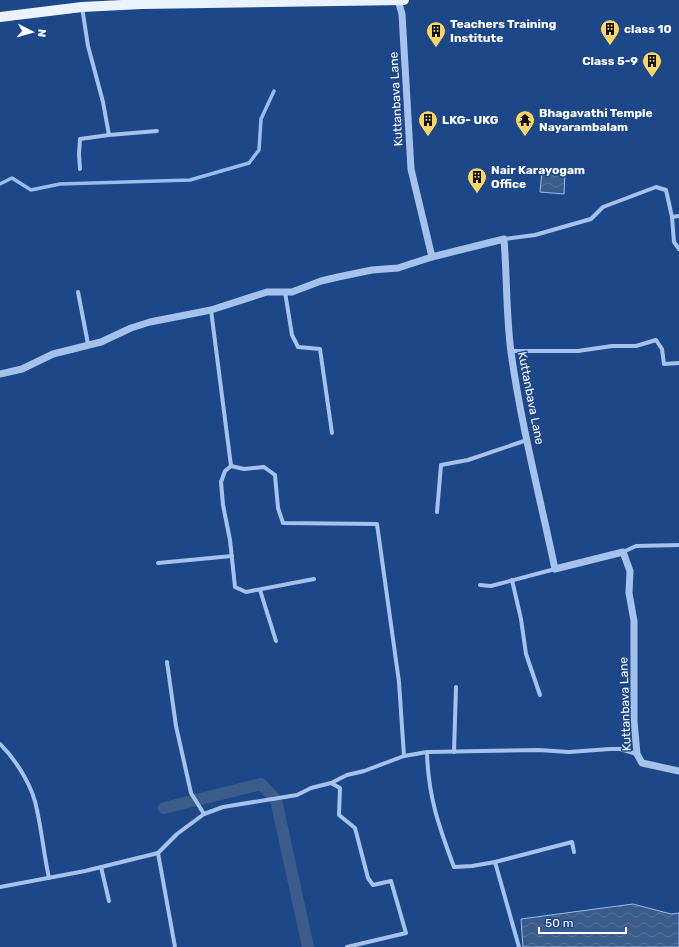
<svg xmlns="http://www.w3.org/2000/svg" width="679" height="947" font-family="Rubik,sans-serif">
	<defs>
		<pattern id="water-waves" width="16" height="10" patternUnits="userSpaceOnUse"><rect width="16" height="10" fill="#3b5b8b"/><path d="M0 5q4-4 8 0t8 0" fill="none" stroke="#58749c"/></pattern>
	</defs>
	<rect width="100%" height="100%" fill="#1c4788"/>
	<g fill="url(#water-waves)" stroke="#98bcee">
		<polygon points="542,171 565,173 564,194 540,192"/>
		<polygon points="633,904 671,914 679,913 679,947 523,947 521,919"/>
	</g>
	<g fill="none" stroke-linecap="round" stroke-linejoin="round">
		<polyline stroke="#98bcee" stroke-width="3.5" points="0,184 12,178 31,190 60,184 190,180 249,163 259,150 261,119 274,91"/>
		<polyline stroke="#3b5b8b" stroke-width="12" points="164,808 261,784 276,800 308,947"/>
		<g stroke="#a5c2ec" stroke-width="4">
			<polyline points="82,7 88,46 103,102 109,135 157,131"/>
			<polyline points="80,169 79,154 80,139 109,135"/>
			<polyline points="672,217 674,242 679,249"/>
			<polyline points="504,239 535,235 591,219 603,207 656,187 666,190 672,217 679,216"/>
			<polyline points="78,292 88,344"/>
			<polyline points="285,292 292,335 298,347 320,349 332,433"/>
			<polyline points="211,310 231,466"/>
			<polyline points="511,351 578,351 612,346 636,346 656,340 662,349 664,364 679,363"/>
			<polyline points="231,466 244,469 264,467 275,475 278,508 283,523 377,524 399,682 404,756"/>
			<polyline points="231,466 225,471 221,482 223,505 230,540 235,587 246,592 314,579"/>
			<polyline points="437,512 441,465 468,460 527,440"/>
			<polyline points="623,552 636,546 679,545"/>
			<polyline points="158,563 232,556"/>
			<polyline points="512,580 521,619 526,654 540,695"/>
			<polyline points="480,585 491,586 555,569"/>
			<polyline points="260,590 276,641"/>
			<polyline points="167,662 176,726 191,793 204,814"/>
			<path d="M0,744C17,761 33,787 37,810C42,833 44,855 49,878"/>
			<path d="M427,752C428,796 439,827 454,867L472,866L495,862L519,947"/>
			<polyline points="454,752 456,687"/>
			<polyline points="331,783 340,788 339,815 355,828 368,878 373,885 391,881 406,933 347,947"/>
			<polyline points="158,853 175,947"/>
			<polyline points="495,862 572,842 574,852"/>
			<polyline points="101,867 109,901"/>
			<polyline points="0,887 85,871 158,853 177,834 204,814 223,807 297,795 311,788 331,783 347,775 364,771 404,756 427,752 538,750 569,752 610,749 620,749 637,754"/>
		</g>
		<g stroke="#a5c2ec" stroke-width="7">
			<path d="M398,0L402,14L411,169L432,257L504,239C507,277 506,314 511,352C521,425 540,497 555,569L623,552L630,571L629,593L634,621V721L637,754L642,763L679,771"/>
			<polyline points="0,374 22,369 53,354 101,342 131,328 150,322 211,310 267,292 292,292 321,281 338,277 372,270 398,268 432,257"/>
		</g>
		<polyline stroke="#eaf1ff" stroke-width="10" points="0,17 82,7 142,4 404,0"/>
	</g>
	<defs>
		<symbol id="building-pin" viewBox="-11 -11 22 30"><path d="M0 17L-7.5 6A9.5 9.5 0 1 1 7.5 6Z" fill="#fdd662" stroke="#1c4788"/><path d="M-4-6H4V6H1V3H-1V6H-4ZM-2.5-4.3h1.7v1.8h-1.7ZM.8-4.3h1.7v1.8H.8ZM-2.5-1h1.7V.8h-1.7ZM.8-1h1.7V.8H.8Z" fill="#111"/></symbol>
		<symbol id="temple-pin" viewBox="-11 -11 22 30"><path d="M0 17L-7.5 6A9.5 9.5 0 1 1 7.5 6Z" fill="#fdd662" stroke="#1c4788"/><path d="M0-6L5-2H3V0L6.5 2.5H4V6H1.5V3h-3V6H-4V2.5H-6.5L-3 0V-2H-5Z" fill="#111"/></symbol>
	</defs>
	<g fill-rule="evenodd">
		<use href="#building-pin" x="599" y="18" width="22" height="30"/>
		<use href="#building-pin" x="425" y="20" width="22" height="30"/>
		<use href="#building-pin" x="641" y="50" width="22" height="30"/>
		<use href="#building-pin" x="417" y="109" width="22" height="30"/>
		<use href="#temple-pin" x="514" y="109" width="22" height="30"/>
		<use href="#building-pin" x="466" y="166" width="22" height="30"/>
	</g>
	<g text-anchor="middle" stroke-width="3" stroke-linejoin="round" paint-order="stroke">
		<g font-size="12" font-weight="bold" fill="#fff" stroke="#1c4788" text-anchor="start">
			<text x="450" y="28">Teachers Training<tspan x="450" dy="14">Institute</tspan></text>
			<text x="624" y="33">class 10</text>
			<text x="638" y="65" text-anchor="end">Class 5-9</text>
			<text x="539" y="117">Bhagavathi Temple<tspan x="539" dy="14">Nayarambalam</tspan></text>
			<text x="442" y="124">LKG- UKG</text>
			<text x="491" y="174">Nair Karayogam<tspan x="491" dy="14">Office</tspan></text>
		</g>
		<g font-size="12" fill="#fff" stroke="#1c4788">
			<text transform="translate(396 99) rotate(-93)" y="4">Kuttanbava Lane</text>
			<text transform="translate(531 398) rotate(79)" y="4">Kuttanbava Lane</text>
			<text transform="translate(625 704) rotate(-92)" y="4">Kuttanbava Lane</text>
		</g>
	</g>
	<g transform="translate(32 32) rotate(96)" stroke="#1c4788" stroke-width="3" paint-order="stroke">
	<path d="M0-3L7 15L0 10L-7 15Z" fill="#ffffff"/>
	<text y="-6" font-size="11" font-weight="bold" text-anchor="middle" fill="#ffffff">N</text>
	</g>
	<path d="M539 927v6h87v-6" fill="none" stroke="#ffffff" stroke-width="2"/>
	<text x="545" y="927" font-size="12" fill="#ffffff" stroke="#1c4788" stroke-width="3" paint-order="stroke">50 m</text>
</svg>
